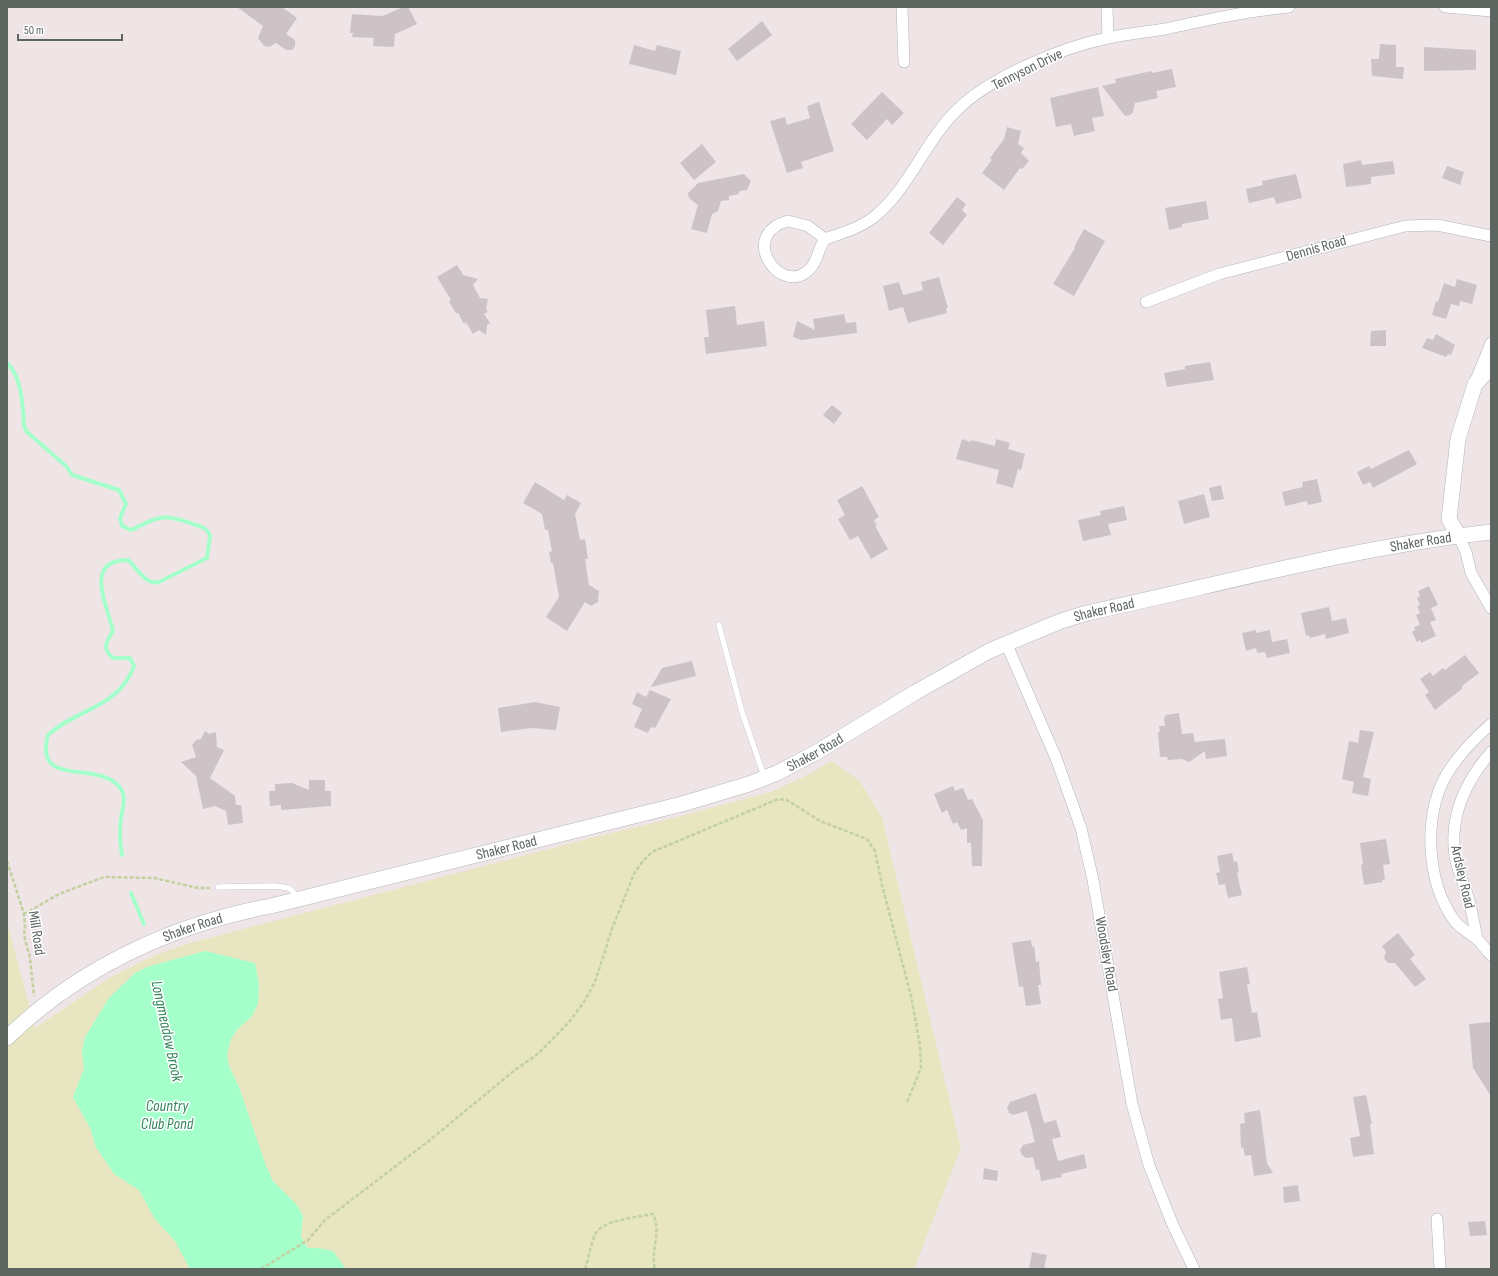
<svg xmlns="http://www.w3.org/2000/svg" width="1498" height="1276" font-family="'Sofia Sans Condensed',sans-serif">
	<rect width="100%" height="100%" fill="#efe5e7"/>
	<polygon fill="#e7e6c1" points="831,761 859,780 882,817 961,1148 914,1269 7,1269 7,921 35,1028 109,978 153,956 190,943 595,837 670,819 771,792 810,774"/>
	<polygon fill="#a5ffcb" points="205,951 255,963 259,984 258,1004 252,1016 237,1030 231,1039 227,1055 229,1066 239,1087 265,1163 273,1181 297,1205 303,1216 301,1237 308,1248 319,1248 333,1251 346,1269 190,1269 175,1241 155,1219 139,1190 114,1174 96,1147 90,1128 73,1097 84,1069 82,1051 85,1037 109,998 135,973 147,967"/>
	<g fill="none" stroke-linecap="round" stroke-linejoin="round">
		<g stroke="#a5ffcb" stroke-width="4">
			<path d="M7,363C22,376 23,408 24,426L27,432L66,466L72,475L119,490L126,504L120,518L122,526L131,530C160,516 162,513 193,524C200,526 208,528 210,536L207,558L159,582C146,586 137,568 128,560C83,560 107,604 113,631C107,641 101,648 113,658H130L134,666C118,709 77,708 48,735C33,790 100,758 121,789C127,799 122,809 121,819C119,831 120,843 122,855"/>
			<polyline points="131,893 144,924"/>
		</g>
	</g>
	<g fill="#cdc3c7">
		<polygon points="237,7 282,7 297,18 286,34 295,40 295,46 292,50 286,50 276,43 269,47 264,46 258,38 263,26"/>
		<polygon points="403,7 408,7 417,24 395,34 394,47 373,46 374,38 352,37 353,33 350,33 352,14 383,16"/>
		<polygon points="762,21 772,35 737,61 728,49"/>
		<polygon points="1380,44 1396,45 1396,67 1404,67 1403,79 1372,76 1371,59 1379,59"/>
		<polygon points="634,45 655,51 657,45 681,51 676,75 629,64"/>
		<polygon points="1424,47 1476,50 1476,70 1424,71"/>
		<polygon points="1172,69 1176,87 1156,91 1158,98 1135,103 1133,112 1130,115 1125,116 1102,86 1116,83 1115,79 1152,71 1152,73"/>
		<polygon points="1098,87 1104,116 1092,118 1095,131 1074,136 1071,124 1056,127 1050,98"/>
		<polygon points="882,92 904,113 892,125 887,119 867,140 851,124"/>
		<polygon points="819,102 834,151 801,162 803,168 787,173 770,121 785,117 787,125 810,118 807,106"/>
		<polygon points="1007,127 1021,131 1018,144 1024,148 1021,153 1029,161 1022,169 1020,168 1004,190 982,173 992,160 990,158 1004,139"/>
		<polygon points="702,144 716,162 694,180 680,163"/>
		<polygon points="1361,160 1362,165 1393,161 1395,174 1371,177 1371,184 1346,187 1343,164"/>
		<polygon points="1447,166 1464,172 1460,185 1442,178"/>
		<polygon points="744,174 751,181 747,190 739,191 739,194 729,196 729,200 721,201 718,211 712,214 707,233 691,229 698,205 689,198 688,193 698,183"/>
		<polygon points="1296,174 1302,198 1276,204 1274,197 1249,203 1246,189 1263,185 1262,181"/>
		<polygon points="957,197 966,204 962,210 967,215 943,245 929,233"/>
		<polygon points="1206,201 1209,219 1182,224 1182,227 1169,230 1165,208"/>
		<polygon points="1084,229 1105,241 1074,296 1053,284 1075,248 1074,247"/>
		<polygon points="457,265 463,275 478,279 473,285 480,298 488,299 486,309 488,312 484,314 490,323 487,325 486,335 479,330 473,334 466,322 464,324 458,313 456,313 449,302 451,300 437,277"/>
		<polygon points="939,277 948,308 946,308 947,313 908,323 903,307 889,311 883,286 899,282 903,295 923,290 921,282"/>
		<polygon points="1457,279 1477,285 1472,304 1460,301 1459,306 1451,304 1446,319 1432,315 1436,301 1438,302 1444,283 1455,287"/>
		<polygon points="735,306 737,325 764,321 767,346 706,354 704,337 709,337 706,310"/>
		<polygon points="844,314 846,323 856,322 857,333 801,340 793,337 797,321 815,330 813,319"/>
		<polygon points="1386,330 1386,346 1370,346 1371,331"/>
		<polygon points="1436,334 1455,345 1451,355 1448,354 1446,357 1422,348 1427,338 1433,340"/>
		<polygon points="1210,362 1214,380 1167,387 1164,373 1185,369 1185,366"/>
		<polygon points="832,405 842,413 834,424 823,415"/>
		<polygon points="962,439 971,442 971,440 995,446 996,439 1010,443 1008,449 1025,454 1021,470 1018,469 1013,488 996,483 999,470 956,459"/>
		<polygon points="1409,450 1417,464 1373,488 1370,482 1363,485 1357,472 1369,466 1371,469"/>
		<polygon points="1317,479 1322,502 1308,505 1307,501 1285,506 1282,492 1303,487 1302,482"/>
		<polygon points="535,482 564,500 567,495 581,503 575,514 580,540 585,539 588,559 585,559 589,585 599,591 598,602 591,606 585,602 567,631 546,617 559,597 553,563 551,563 549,552 552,551 548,530 545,530 542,514 523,503"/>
		<polygon points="1221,485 1224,499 1212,501 1209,488"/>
		<polygon points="862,486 879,517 874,520 877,526 875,526 888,549 871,559 858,536 850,540 838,519 845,515 837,500"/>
		<polygon points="1204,494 1210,517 1184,524 1178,501"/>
		<polygon points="1124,506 1127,520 1108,524 1111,535 1083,541 1078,520 1101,515 1100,511"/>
		<polygon points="1429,586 1438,605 1431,608 1436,620 1430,622 1436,636 1421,643 1420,640 1417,642 1412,632 1415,630 1414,627 1420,625 1416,615 1420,613 1417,606 1420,605 1417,598 1420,596 1418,591"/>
		<polygon points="1329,607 1332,621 1346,618 1349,633 1326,639 1325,634 1310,638 1309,635 1306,636 1301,613"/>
		<polygon points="1256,630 1256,633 1270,630 1272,642 1287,639 1290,653 1267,658 1265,652 1257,653 1256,648 1246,651 1242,633"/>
		<polygon points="1465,655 1479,673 1462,686 1463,688 1435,710 1425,695 1429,692 1420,679 1430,672 1433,676 1443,668 1445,670"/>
		<polygon points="692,661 696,676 651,687 662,668"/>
		<polygon points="650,690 671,699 655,728 651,727 648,733 634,727 642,709 632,704 637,692 646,697"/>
		<polygon points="535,702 560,707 556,730 531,728 501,732 498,708"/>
		<polygon points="1179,713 1182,734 1193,733 1195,742 1225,739 1227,756 1206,759 1205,751 1189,762 1182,759 1168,760 1167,757 1160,757 1158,732 1160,731 1159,726 1165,726 1164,717 1166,717 1165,715"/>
		<polygon points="1360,730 1374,732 1363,777 1371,779 1368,796 1352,793 1354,782 1342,779 1349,741 1358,743"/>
		<polygon points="205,731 209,734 216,732 217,747 224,750 210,778 235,796 236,805 241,805 243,823 228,825 226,811 215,806 203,809 196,776 181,762 196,757 192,745 196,740 201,739"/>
		<polygon points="309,780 325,780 325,791 331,791 331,806 281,810 281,805 270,806 269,791 275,791 275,784 292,783 309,790"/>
		<polygon points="953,786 955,791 963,788 968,800 972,799 983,820 982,866 972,866 971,843 967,843 967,828 961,830 957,822 953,824 947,810 942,813 934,794"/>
		<polygon points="1386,839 1390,864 1383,865 1385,879 1382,880 1382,882 1364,885 1361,865 1363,864 1360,843"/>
		<polygon points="1232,853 1234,862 1237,861 1239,872 1237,873 1242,895 1228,898 1225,884 1219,885 1216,873 1220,872 1217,856"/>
		<polygon points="1398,933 1415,955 1410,959 1426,979 1415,987 1395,963 1388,963 1384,958 1386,952 1382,946"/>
		<polygon points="1031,940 1032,947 1034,946 1036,962 1039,961 1041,985 1038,985 1041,1004 1026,1006 1023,986 1019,987 1012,943"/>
		<polygon points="1247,967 1250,984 1247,984 1252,1013 1257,1012 1261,1037 1235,1042 1232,1018 1221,1020 1218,999 1223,998 1219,972"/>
		<polygon points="1491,1022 1490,1038 1491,1096 1473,1068 1469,1024"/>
		<polygon points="1036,1093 1044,1123 1056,1120 1061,1137 1052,1139 1058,1161 1084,1154 1087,1168 1061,1174 1062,1177 1041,1181 1039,1169 1036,1170 1033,1157 1026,1158 1022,1155 1020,1150 1023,1145 1035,1142 1027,1111 1013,1115 1009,1113 1007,1108 1010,1102"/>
		<polygon points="1366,1095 1372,1124 1370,1124 1374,1154 1353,1157 1350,1138 1360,1136 1353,1097"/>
		<polygon points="1260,1110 1267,1163 1273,1173 1254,1176 1251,1155 1245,1156 1243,1147 1241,1148 1240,1124 1245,1123 1244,1113"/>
		<polygon points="984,1168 998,1171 997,1181 983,1179"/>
		<polygon points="1298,1185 1300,1201 1284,1203 1283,1187"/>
		<polygon points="1485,1221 1487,1235 1470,1236 1468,1222"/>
		<polygon points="1032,1252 1047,1255 1044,1269 1029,1269"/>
	</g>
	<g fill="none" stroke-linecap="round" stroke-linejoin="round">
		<defs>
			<g id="lane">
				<polyline points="719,625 742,712 764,776"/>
				<polyline points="218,887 275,886 289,888 298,897"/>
			</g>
			<g id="street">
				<polyline points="902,7 904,62"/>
				<polyline points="1107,7 1108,38"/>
				<polyline points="1445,7 1491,11"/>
				<path d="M788,221L808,226L825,239C817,250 818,265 805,273C777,292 739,234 788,221Z"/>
				<path d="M825,239C842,233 860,228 874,217C909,189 925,141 957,110C990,77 1063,47 1108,38C1127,34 1146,32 1165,29C1206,20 1247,11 1289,7"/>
				<polyline points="1146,302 1219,274 1405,226 1437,225 1491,236"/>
				<polyline points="1476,380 1491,343"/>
				<polyline points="1458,535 1466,552 1471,573 1491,608"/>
				<polyline points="1006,643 1056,758 1081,828 1093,880 1132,1104 1149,1165 1172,1223 1194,1269"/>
				<path d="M1491,724C1474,739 1458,755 1447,774C1423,815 1426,881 1454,920C1460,929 1469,932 1477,939C1482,944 1486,950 1491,955"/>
				<path d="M1477,939C1474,924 1472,910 1468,897C1464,883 1457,870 1455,856C1449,816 1466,781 1491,752"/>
				<polyline points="1437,1219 1440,1269"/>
			</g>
			<g id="secondary">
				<polyline points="1458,535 1449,519 1458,439 1475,384 1491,367"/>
				<path id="s1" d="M7,1038C78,968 174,924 271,906L682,804L749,784L777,773L817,752L916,692L989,651L1061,621L1087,613C1222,584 1354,547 1491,532"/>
			</g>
		</defs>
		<use href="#lane" stroke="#aeb5b2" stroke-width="6"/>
		<use href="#street" stroke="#aeb5b2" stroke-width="12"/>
		<use href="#secondary" stroke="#afb8b5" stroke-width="16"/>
		<g stroke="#c3d0a0" stroke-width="2.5" stroke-dasharray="4 2" stroke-linecap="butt">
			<polyline points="7,861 24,914 25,927 24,935 30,958 34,996"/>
			<polyline points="24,914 59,894 104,877 154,878 198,888 210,888"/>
			<polyline points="261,1269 308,1240 325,1220 430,1140 515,1070 539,1053 569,1022 584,1002 595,982 613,926 634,874 642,862 652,852 778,799 787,800 820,821 867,839 875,851 882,885 911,996 920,1045 921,1068 907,1102"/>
			<path d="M585,1269C589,1258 590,1244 596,1233C603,1220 639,1217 653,1214C662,1233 650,1250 655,1269"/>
		</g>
		<use href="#lane" stroke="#fff" stroke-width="5.5"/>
		<use href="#street" stroke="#fff" stroke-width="11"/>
		<use href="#secondary" stroke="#fff" stroke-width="15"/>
	</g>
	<g text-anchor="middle" stroke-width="3" stroke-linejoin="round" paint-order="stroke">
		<g font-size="15" fill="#5d6561" stroke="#fff">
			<text transform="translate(1027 69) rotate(-26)" y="5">Tennyson Drive</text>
			<text transform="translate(1316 248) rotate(-16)" y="5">Dennis Road</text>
			<text dy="5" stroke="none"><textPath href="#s1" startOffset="1514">Shaker Road</textPath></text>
			<text dy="5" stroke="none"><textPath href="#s1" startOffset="1190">Shaker Road</textPath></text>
			<text dy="5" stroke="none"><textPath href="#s1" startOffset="866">Shaker Road</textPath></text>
			<text dy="5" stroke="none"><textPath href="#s1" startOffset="542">Shaker Road</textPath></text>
			<text transform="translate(1463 877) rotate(77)" y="5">Ardsley Road</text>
			<text dy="5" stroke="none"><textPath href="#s1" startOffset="218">Shaker Road</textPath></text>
			<text transform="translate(37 933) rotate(81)" y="5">Mill Road</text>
			<text transform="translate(1107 954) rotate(80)" y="5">Woodsley Road</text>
		</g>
		<g font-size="16" font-style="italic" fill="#33855c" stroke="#fff">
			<text transform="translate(168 1031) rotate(78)" y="6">Longmeadow Brook</text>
			<text x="167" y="1111">Country<tspan x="167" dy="18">Club Pond</tspan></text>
		</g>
	</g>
	<rect width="1498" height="1276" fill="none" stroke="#5d6561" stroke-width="16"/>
	<path d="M18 34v6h104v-6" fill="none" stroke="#5d6561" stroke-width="2"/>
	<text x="24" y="34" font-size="12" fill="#5d6561" stroke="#ffffff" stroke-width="3" paint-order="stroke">50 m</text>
</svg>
